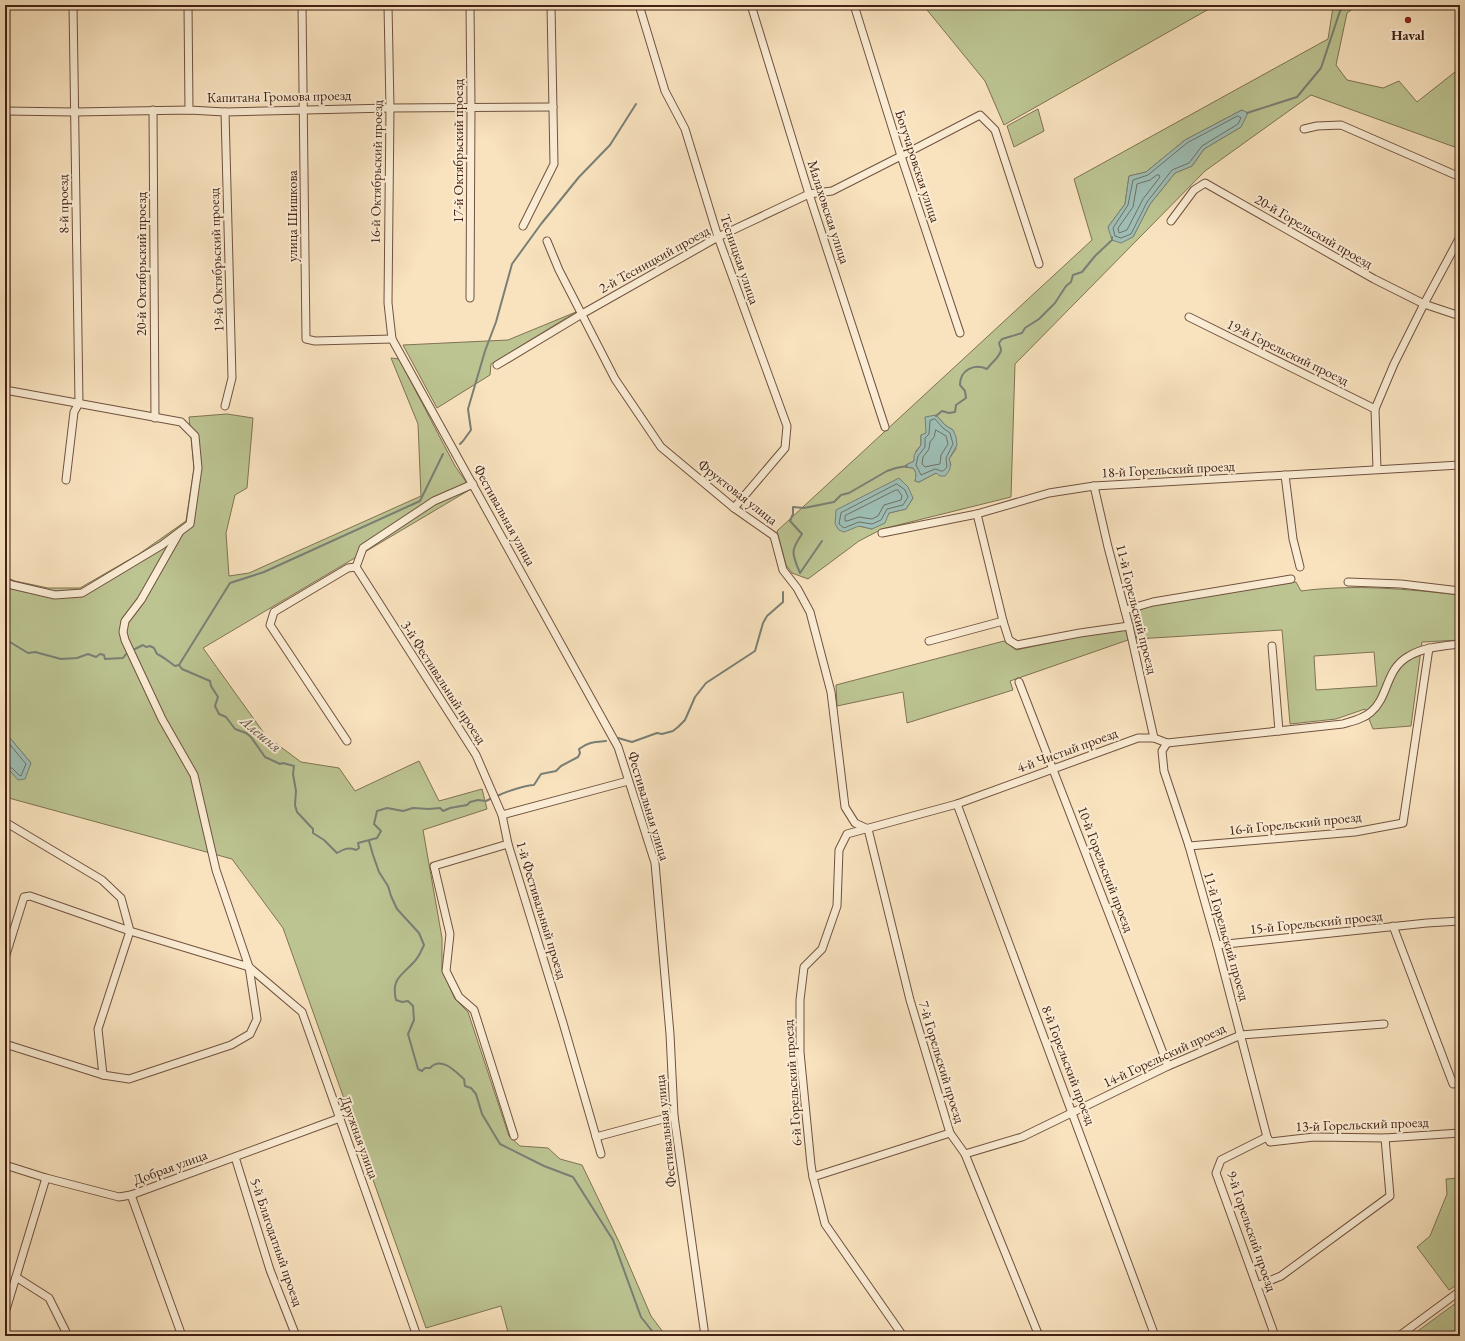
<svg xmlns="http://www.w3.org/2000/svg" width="1465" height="1341" font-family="'EB Garamond',serif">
	<rect width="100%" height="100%" fill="#f9e3bf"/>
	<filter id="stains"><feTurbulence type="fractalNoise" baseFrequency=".005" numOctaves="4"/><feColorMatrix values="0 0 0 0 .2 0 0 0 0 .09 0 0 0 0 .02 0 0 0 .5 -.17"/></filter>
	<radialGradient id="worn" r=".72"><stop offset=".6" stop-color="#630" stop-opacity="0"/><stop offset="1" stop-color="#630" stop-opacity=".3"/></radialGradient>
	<g fill="#bcc492" stroke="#807253" fill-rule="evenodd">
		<polygon points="923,5 1216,5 1004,125 985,81"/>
		<path d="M1335,5H1358L1347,13L1336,65L1347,80L1383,88L1399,81L1417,102L1460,68V149L1311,95L1205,171L1015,364L1011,497L882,529L859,541L808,579L792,573L786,565L777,531L1092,240L1074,179L1328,39L1333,7ZM1242,110L1241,127L1204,149L1192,166L1175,173L1150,204L1133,237L1108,227L1125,204L1129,176L1146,172L1185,140ZM936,415L945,425L953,430L956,449L949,459L951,465L919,482L915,481C916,476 917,472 913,468L905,467L906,465L914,461L916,451L921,445V435L926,434ZM913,498L906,509L889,513L872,529L859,526Z"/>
		<polygon points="1038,109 1044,131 1014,147 1007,126"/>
		<polygon points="576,312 491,364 490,375 437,408 403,345 508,340"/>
		<polygon points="391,358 399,359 455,466 471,489 203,648 266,736 301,762 339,768 355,791 419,761 439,801 482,789 487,809 423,830 442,938 442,970 455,999 468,1012 509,1136 520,1146 548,1148 560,1159 582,1165 620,1244 651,1316 666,1336 509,1336 501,1306 426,1328 283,928 232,859 5,797 5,776 10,771 31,763 10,738 5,728 5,577 15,581 48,588 80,588 139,554 186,521 194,468 189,417 227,414 253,418 247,488 235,495 226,533 229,576 249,573 421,496 418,424"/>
		<path d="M1296,582L1301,591C1354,584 1407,589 1460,595V640L1422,642L1411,726L1373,729L1365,709L1336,719L1290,724L1282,630L1137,639L1132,615L1137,611L1153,605ZM1374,652L1377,686L1316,690L1314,656Z"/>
		<polygon points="1126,630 1128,640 1010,681 1013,690 907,723 903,692 837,706 836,685 1004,641 1016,650 1082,636"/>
		<polygon points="1460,1178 1460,1283 1449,1290 1417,1247 1430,1236 1447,1194 1446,1179"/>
		<polygon points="1460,1300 1460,1336 1411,1336"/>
	</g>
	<g fill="#9ebeb5" stroke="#7a7f75">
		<polygon points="1242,110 1248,113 1241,127 1204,149 1192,166 1175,173 1150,204 1133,237 1121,243 1112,240 1108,227 1125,204 1129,176 1146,172 1185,140"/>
		<path d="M936,415L945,425L953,430L956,437L957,445L949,459C952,467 950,470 945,476H940L936,473L919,482L915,481C916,476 917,472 913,468L905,467L906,465L914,461V455L921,445V435L926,433L925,417Z"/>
		<polygon points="899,478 908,487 913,498 906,509 889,513 885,523 872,529 859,526 844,532 839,530 835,524 836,510"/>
		<polygon points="5,728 10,738 31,763 25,779 18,780 10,771 5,776"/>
	</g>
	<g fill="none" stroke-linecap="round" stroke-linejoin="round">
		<g stroke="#707064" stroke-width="1">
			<polygon points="1238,116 1241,118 1238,124 1202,146 1189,163 1172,170 1147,202 1131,234 1121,238 1115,236 1113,228 1128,205 1133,180 1148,175 1187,143"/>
			<polygon points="1157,175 1159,175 1160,177 1143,199 1127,230 1119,233 1118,228 1133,207 1137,184 1150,180"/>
			<path d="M935,419L943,428L950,433L953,444L946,458L947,467C942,474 941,470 935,469L921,475L916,465L918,456L925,447V438L929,434L930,421Z"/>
			<polygon points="936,430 946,436 948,444 941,455 940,464 934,465 925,467 922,464 923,457 929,449 930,442 934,437"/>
			<polygon points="897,484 905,490 908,497 903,505 887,509 881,520 872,524 859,522 844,528 839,524 841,513"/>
			<polygon points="896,490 898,490 902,496 901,500 884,505 878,516 872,519 859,517 847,521 845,521 845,516"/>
			<polyline points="5,736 7,741 26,764 21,776 19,775 12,768 8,768 5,770"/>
		</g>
		<g stroke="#7a7f75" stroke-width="2">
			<polyline points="1247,113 1297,97 1321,68 1340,11 1346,5"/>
			<path d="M936,416L942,411L949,413L955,412L956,405L966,398L965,391L960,385C960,370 974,363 987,369C991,363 1000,357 1001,350C1001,347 999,345 999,343L1002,339L1022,333L1025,328L1039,319L1055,303L1066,286L1071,282L1073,275L1082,272L1095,256L1112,240V237"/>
			<polyline points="460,444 463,441 471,430 468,409 485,351 496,322 512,264 541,224 579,177 610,145 636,104"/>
			<path d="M800,573C792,554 790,551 802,534L790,521L793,514V507L804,508L834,502L841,495L849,493L887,471L896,468L907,466"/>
			<polyline points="800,573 822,541"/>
			<polyline points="5,639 28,653 35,652 61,659 77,658 88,654 96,657 100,654 104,655 105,659 123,658 126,654"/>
			<path d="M135,649L143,645L146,647L150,646L154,648L157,654C164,657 169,662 175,666L179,665L182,669L210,681L211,686L218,697L215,706L219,714L226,717L235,729L246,733L251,737L265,757L280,764L283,763L294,766L293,774L296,791L295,805L297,812L313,829V833L324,840L337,853C344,849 348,847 356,850L359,848L358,843L377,838L381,831L374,824L377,811L387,808L403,811L413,808L429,809L440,808L443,811L450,808L467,805L470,802L478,800L486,801L492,798"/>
			<polyline points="179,665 230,583 264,572 420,501 443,454"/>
			<polyline points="618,738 632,742 657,733 662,734 673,731 678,727 685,720 695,697 706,683 755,651 763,623 767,616 783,602 783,592"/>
			<path d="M497,796C505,792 526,785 534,785L541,774L556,771L561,766L578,757L580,753L579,749C588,742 595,742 606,741"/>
			<path d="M369,841L373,855L379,872L388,886L391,896L397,909L419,933L424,945C421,951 419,957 414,962C401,976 391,979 396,1000L402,1002L408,1001L413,1006L414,1020L408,1034L418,1069L422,1071L425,1068H430C441,1056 455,1071 464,1079L465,1086L471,1088L476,1094L482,1114L500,1144L544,1166L573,1177L613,1240L641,1317L656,1336"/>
		</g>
		<defs>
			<g id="minor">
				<polyline points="188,5 189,110"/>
				<polyline points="302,5 306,339 315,341 392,339"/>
				<polyline points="388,5 390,108 388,303 392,339 618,747 655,863 670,1034 674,1116 705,1336"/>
				<polyline points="470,5 471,107 470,298"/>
				<polyline points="639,5 665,91 685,129 718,237 787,426 785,448 734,508"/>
				<polyline points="751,5 809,194 885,427"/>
				<polyline points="854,5 901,156 960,333"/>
				<polyline points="153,110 155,418"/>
				<polyline points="5,111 74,112 189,110 225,112 390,108 553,107"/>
				<polyline points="6,111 6,390"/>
				<polyline points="1304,129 1317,126 1341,125 1460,177"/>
				<polyline points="1171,221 1194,190 1205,183 1374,279 1424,304 1460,316"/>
				<polyline points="523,226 554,164 551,5"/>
				<polyline points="547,241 559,270 615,379 661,447 734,508 774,536 783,570 797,588 810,612 831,692 845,807 855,823 868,829"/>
				<polyline points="1189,317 1375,409"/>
				<polyline points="497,365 582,314 718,237 809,194 832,191 901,156 980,115 995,130 1039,264"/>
				<polyline points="5,390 181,422 195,436 198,468 190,524 162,545 82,593 55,595 12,585 5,582"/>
				<polyline points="225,406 232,378 225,112"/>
				<polyline points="1377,469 1375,409 1394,364 1424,304 1460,237"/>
				<polyline points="1285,475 1293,539 1300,567"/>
				<polyline points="66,480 74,412 79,403 73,5"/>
				<polyline points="1094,486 1108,547 1129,626 1154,738"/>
				<polyline points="977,514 1003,621"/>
				<polyline points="882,533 977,514 1049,493 1094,486 1460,465"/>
				<polyline points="356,567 476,755 502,815 508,844 563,1023 601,1154"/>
				<polyline points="356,567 363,548 434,501 473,484"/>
				<polyline points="1348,582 1401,584 1460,591"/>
				<polyline points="1125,610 1153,602 1291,579"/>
				<polyline points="929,641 1003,621 1009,640 1017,645 1080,633 1129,626"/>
				<polyline points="1272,646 1279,731"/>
				<polyline points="1019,682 1168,1066"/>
				<polyline points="347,741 270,625 274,612 348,568 356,567"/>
				<polyline points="1167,743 1162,751 1164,771 1189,846 1217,945 1267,1137 1270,1142 1314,1137 1385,1138 1460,1133"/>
				<polyline points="957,804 1155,1336"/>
				<polyline points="502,815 628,781"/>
				<polyline points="5,822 102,880 121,898 130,931 249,967 216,870 194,775 162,719 125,640 123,632 125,621 141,600 179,533"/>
				<polyline points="868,829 910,1000 950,1133 965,1154 1039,1336"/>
				<polyline points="508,844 434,866 450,934 446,971 459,997 474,1010 514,1136"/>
				<polyline points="1189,846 1355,832 1403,823 1429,648"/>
				<polyline points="1393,926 1453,1084"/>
				<polyline points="1217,945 1427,923 1460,921"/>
				<polyline points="5,958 24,897 30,896 130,931 98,1029 103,1075 5,1044"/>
				<polyline points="249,967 302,1012 417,1336"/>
				<polyline points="103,1075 129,1079 231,1045 250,1034 257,1019 249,967"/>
				<polyline points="596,1137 674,1116"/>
				<polyline points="1267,1137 1221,1160 1216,1173 1275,1336"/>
				<polyline points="965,1154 1022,1137 1168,1066 1241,1035 1384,1024"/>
				<polyline points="235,1157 270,1270 296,1336"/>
				<polyline points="5,1165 46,1178 119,1197 131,1195 340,1118"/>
				<polyline points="813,1177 950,1133"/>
				<polyline points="131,1195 182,1336"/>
				<polyline points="16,1277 49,1298 68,1336"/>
				<polyline points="1257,1286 1281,1276 1390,1196 1385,1138"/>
				<polyline points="5,1313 46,1178"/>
				<path d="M903,1336L825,1224L813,1177L811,1165L800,1052V1000L804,967L822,949L837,906L839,850L847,834L957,804L1138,738H1154L1167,743L1343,724C1353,721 1363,719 1371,712C1389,697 1385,669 1409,656C1424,647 1443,646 1460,644"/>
				<polyline points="1399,1336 1460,1291"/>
			</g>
		</defs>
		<use href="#minor" stroke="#70523f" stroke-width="9"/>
		<use href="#minor" stroke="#fbedd5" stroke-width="7"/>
	</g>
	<circle fill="#8f2418" stroke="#fbedd5" stroke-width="1.5" cx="1408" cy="20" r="4"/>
	<g text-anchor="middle" stroke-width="4" stroke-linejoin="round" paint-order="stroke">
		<g font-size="14" font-weight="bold" fill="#432114" stroke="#fbedd5">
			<text x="1408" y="40">Haval</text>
		</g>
		<g font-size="14" fill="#432114" stroke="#fbedd5">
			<text transform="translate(279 96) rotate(-1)" y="5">Капитана Громова проезд</text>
			<text transform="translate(458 151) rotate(-90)" y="5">17-й Октябрьский проезд</text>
			<text transform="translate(918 166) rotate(72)" y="5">Богучаровская улица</text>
			<text transform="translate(376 172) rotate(-89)" y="5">16-й Октябрьский проезд</text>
			<text transform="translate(63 204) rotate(-91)" y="5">8-й проезд</text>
			<text transform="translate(829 212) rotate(72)" y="5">Малаховская улица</text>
			<text transform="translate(292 216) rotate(-90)" y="5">улица Шишкова</text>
			<text transform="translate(1314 231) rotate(30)" y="5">20-й Горельский проезд</text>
			<text transform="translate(654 259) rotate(-29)" y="5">2-й Тесницкий проезд</text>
			<text transform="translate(740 259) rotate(71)" y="5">Тесницкая улица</text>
			<text transform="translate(216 260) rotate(-92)" y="5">19-й Октябрьский проезд</text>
			<text transform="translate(141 264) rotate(-90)" y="5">20-й Октябрьский проезд</text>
			<text transform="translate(1288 352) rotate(26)" y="5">19-й Горельский проезд</text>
			<text transform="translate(1168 469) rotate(-3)" y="5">18-й Горельский проезд</text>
			<text transform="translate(738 492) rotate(38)" y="5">Фруктовая улица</text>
			<text transform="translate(505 515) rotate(61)" y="5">Фестивальная улица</text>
			<text transform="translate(1137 609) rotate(76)" y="5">11-й Горельский проезд</text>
			<text transform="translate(444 682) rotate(57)" y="5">3-й Фестивальный проезд</text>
			<text transform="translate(1067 750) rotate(-20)" y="5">4-й Чистый проезд</text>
			<text transform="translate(649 806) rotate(73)" y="5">Фестивальная улица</text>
			<text transform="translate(1295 823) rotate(-6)" y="5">16-й Горельский проезд</text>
			<text transform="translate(1106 869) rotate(69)" y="5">10-й Горельский проезд</text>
			<text transform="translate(542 910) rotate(73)" y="5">1-й Фестивальный проезд</text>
			<text transform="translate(1316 922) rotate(-6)" y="5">15-й Горельский проезд</text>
			<text transform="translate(1227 936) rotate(74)" y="5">11-й Горельский проезд</text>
			<text transform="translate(1164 1055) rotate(-25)" y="5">14-й Горельский проезд</text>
			<text transform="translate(942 1062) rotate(73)" y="5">7-й Горельский проезд</text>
			<text transform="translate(1069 1065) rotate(69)" y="5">8-й Горельский проезд</text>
			<text transform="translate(792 1083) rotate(-94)" y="5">6-й Горельский проезд</text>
			<text transform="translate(1362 1124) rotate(-2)" y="5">13-й Горельский проезд</text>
			<text transform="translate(665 1131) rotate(-96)" y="5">Фестивальная улица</text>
			<text transform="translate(360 1137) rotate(70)" y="5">Дружная улица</text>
			<text transform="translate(170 1167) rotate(-20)" y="5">Добрая улица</text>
			<text transform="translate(1252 1231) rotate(71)" y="5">9-й Горельский проезд</text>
			<text transform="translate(277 1242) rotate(71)" y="5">5-й Благодатный проезд</text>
		</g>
		<g font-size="15" font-style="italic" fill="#5e5044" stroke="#fbedd5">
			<text transform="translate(261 734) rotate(40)" y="5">Алешня</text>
		</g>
	</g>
	<rect width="1465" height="1341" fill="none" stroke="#f9e3bf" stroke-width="20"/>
	<rect x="6" y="6" width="1453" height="1329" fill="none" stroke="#432114" stroke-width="2"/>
	<rect x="10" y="10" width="1445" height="1321" fill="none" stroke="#432114"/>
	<rect width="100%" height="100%" filter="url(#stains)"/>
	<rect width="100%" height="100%" fill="url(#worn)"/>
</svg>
